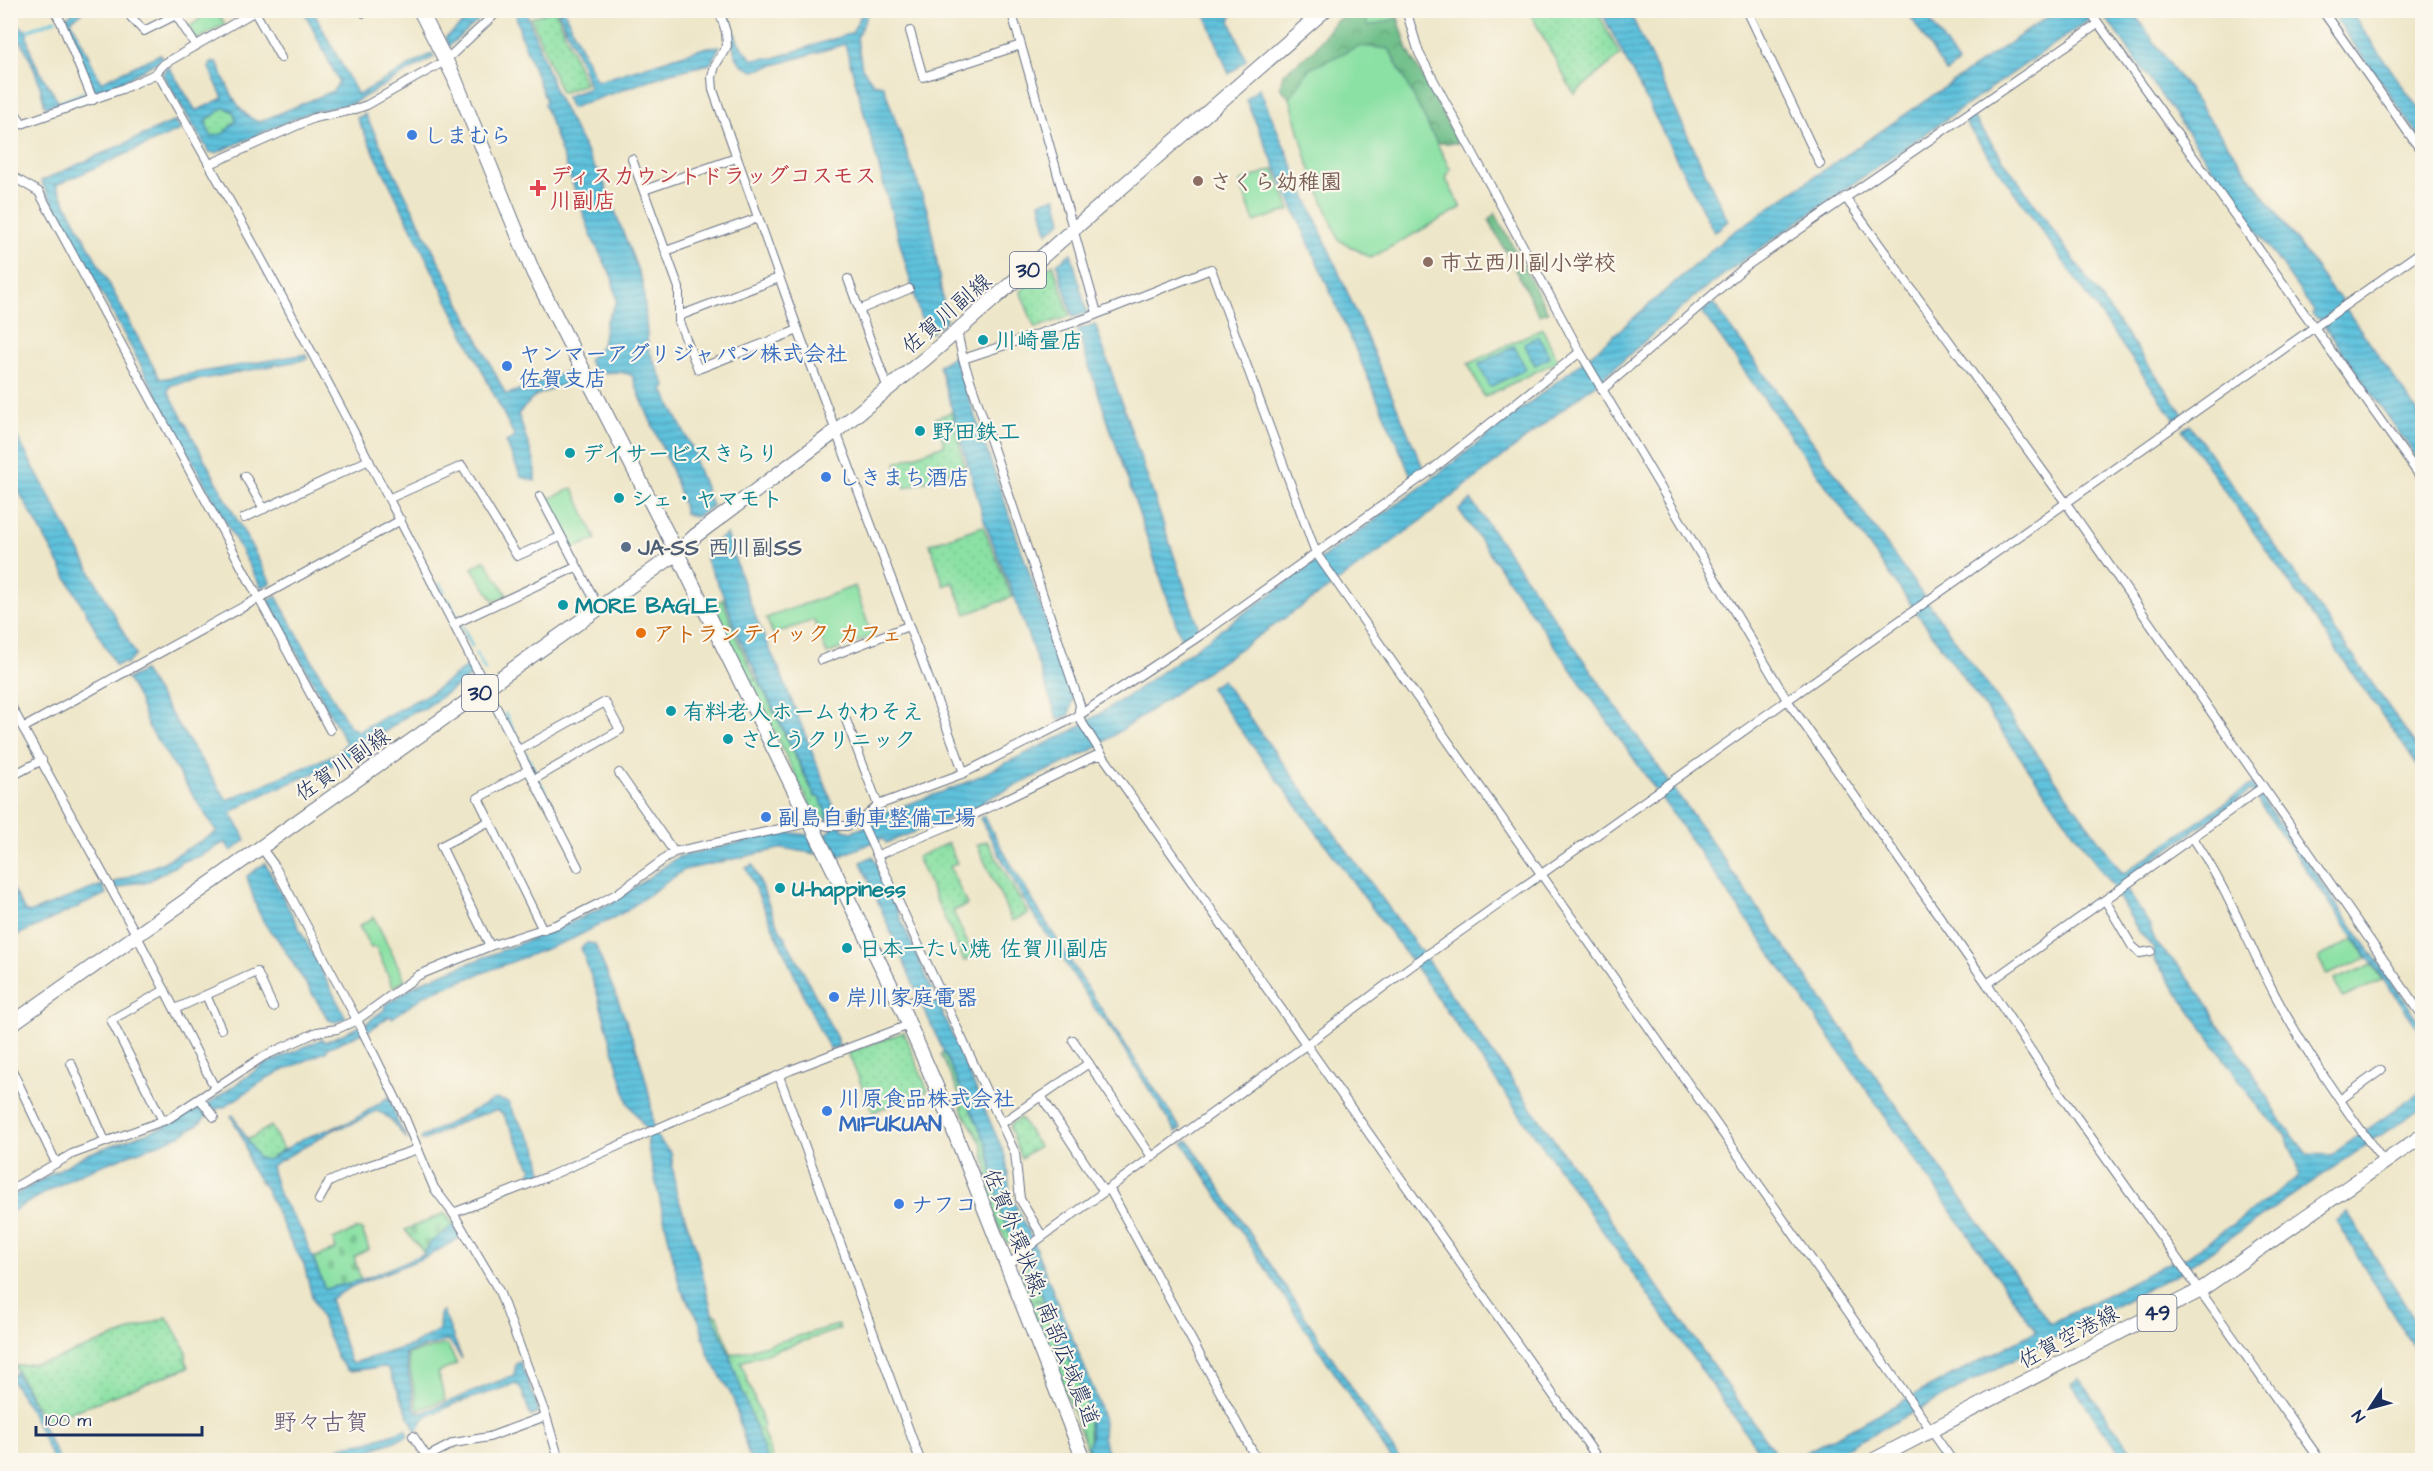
<svg xmlns="http://www.w3.org/2000/svg" width="2433" height="1471" font-family="'Architects Daughter','Klee One',sans-serif">
	<defs>
		<pattern id="grass-dots" width="8" height="8" patternUnits="userSpaceOnUse" patternTransform="scale(1.5)"><rect width="8" height="8" fill="#8be1a4"/><path d="M2 2h.1M6 6h.1" fill="none" stroke="#77c190" stroke-width="1.8" stroke-linecap="round"/></pattern>
		<pattern id="forest-crowns" width="20" height="18" patternUnits="userSpaceOnUse" patternTransform="scale(1.5)"><rect width="20" height="18" fill="#70bf8a"/><path d="M2 6a3 3 0 1 1 6 0M12 15a3 3 0 1 1 6 0" fill="none" stroke="#5b9c74"/></pattern>
		<pattern id="cemetery-stones" width="16" height="16" patternUnits="userSpaceOnUse" patternTransform="scale(1.5)"><rect width="16" height="16" fill="#8be1a4"/><path d="M2 7V4a2 2 0 0 1 4 0v3zM10 15v-3a2 2 0 0 1 4 0v3z" fill="#77c190"/></pattern>
		<pattern id="water-rules" width="6" height="5" patternUnits="userSpaceOnUse" patternTransform="scale(1.5)"><rect width="6" height="5" fill="#5fc2dd"/><path d="M0 2.5h6" fill="none" stroke="#4e9eb6"/></pattern>
	</defs>
	<rect width="100%" height="100%" fill="#fbf7ec"/>
	<filter id="ink" filterUnits="userSpaceOnUse"><feTurbulence type="fractalNoise" baseFrequency=".0167" numOctaves="2"/><feDisplacementMap in="SourceGraphic" scale="12" xChannelSelector="R" yChannelSelector="G"/><feConvolveMatrix kernelMatrix="1 2 1 2 8 2 1 2 1" color-interpolation-filters="sRGB"/></filter>
	<filter id="wash" filterUnits="userSpaceOnUse"><feTurbulence type="fractalNoise" baseFrequency=".008" numOctaves="4" result="noise"/><feDisplacementMap in="SourceGraphic" scale="24" xChannelSelector="R" yChannelSelector="G"/><feGaussianBlur stdDeviation="1.35" result="paint"/><feColorMatrix in="noise" values="0 0 0 0 0 0 0 0 0 0 0 0 0 0 0 0 0 1.4 0 .05"/><feComposite in="paint" operator="in"/></filter>
	<g filter="url(#wash)">
		<rect width="100%" height="100%" fill="#eee6c8"/>
		<g fill="url(#grass-dots)" stroke="#538881" stroke-width="1.5">
			<polygon points="549,11 556,11 585,84 561,93 531,18"/>
			<polygon points="1529,11 1597,11 1620,55 1574,94"/>
			<polygon points="225,107 234,112 236,121 223,134 211,136 205,121"/>
			<polygon points="1053,264 1070,316 1035,328 1020,291"/>
			<polygon points="952,412 965,467 905,488 896,463 944,445 936,418"/>
			<polygon points="983,526 1012,597 966,614 953,582 944,586 930,544"/>
			<polygon points="758,679 815,797 820,797 829,820 814,813 749,681"/>
			<polygon points="987,841 1028,914 1012,921 977,845"/>
			<polygon points="948,843 957,863 950,867 967,905 953,911 974,957 964,961 917,857"/>
			<polygon points="904,1032 928,1091 873,1112 848,1053"/>
			<polygon points="943,1051 987,1145 1002,1216 1016,1246 1006,1242 985,1194 991,1190 982,1144 961,1109 961,1098 941,1055"/>
			<polygon points="1020,1118 1039,1146 1021,1158 1010,1128 1011,1124"/>
			<polygon points="271,1126 283,1149 268,1160 258,1158 247,1140"/>
			<polygon points="1026,1259 1053,1322 1040,1300 1029,1303 1018,1273"/>
			<polygon points="712,1313 718,1316 731,1355 838,1325 840,1329 741,1362 764,1425 762,1429 772,1458 770,1460 767,1460 727,1349"/>
			<polygon points="167,1317 186,1350 186,1362 189,1367 45,1422 14,1366 51,1361"/>
			<path d="M1060,1347C1072,1365 1083,1384 1087,1406C1090,1425 1087,1443 1094,1460H1092L1060,1379L1068,1374L1059,1353Z"/>
		</g>
		<g fill="url(#forest-crowns)" stroke="#467774" stroke-width="1.5">
			<polygon points="1348,11 1363,11 1368,26 1398,18 1408,50 1458,143 1437,143 1389,49 1309,69 1290,98 1280,87 1283,74 1314,50 1331,26"/>
			<polygon points="1495,213 1548,312 1539,315 1489,220"/>
		</g>
		<g fill="url(#cemetery-stones)" stroke="#538881" stroke-width="1.5">
			<polygon points="445,1213 454,1225 431,1242 424,1253 405,1230"/>
			<polygon points="357,1229 362,1230 369,1249 354,1257 361,1280 325,1289 313,1258 336,1249 333,1240"/>
		</g>
		<g fill="#8be1a4" stroke="#538881" stroke-width="1.5">
			<polygon points="194,11 216,11 225,24 196,40 189,27 200,19"/>
			<polygon points="1363,11 1396,11 1398,18 1368,26"/>
			<polygon points="1359,46 1389,49 1450,169 1446,179 1461,208 1371,258 1339,240 1309,167 1290,98 1309,69"/>
			<polygon points="1274,169 1290,210 1254,222 1240,182"/>
			<polygon points="1542,328 1558,361 1484,397 1468,364"/>
			<polygon points="573,488 596,539 572,549 548,499"/>
			<polygon points="485,560 507,595 494,601 472,568"/>
			<polygon points="855,586 872,636 827,654 814,620 773,634 766,618"/>
			<polygon points="723,599 735,635 756,679 749,681 713,607"/>
			<polygon points="374,917 405,980 393,987 376,947 371,948 359,926"/>
			<polygon points="2354,939 2367,958 2327,975 2319,957"/>
			<polygon points="2372,965 2382,980 2343,998 2334,980"/>
			<polygon points="1040,1300 1068,1374 1060,1379 1029,1303"/>
			<polygon points="447,1344 457,1364 438,1373 445,1400 418,1410 407,1354"/>
		</g>
		<g fill="url(#water-rules)" stroke="#3d789e" stroke-width="1.5" fill-rule="evenodd">
			<path d="M11,10L19,26L27,31C26,55 47,82 59,103L45,107C40,81 29,49 11,28Z"/>
			<polygon points="76,11 85,11 71,20 101,82 160,54 162,59 118,84 97,91 93,89 64,19"/>
			<path d="M304,11H313L358,95L432,53L434,57L353,103L307,113L216,153L209,152L163,75L165,69L169,67L196,111L223,98L209,68L211,62L217,63C227,83 236,115 259,122L333,91L339,82ZM225,107L234,112L236,121L223,134L211,136L205,121Z"/>
			<path d="M467,11H480L479,20L449,46L445,38C454,31 467,23 467,11Z"/>
			<path d="M515,11H526L556,94L596,170H599L643,284L648,348L666,387L663,390L696,456L694,459L712,506L696,517L685,514C675,467 648,421 632,375L620,372L595,373L588,360L602,345L606,322L617,301L612,277L593,240L544,104L546,101L521,36Z"/>
			<polygon points="558,11 564,11 596,80 599,81 707,47 720,46 710,64 670,73 571,108 566,97 589,88 582,65"/>
			<path d="M724,11H727L738,42L752,59L774,58L852,33L863,11H869L857,38L862,68L873,83L883,85L930,218L946,321L930,333L920,316L845,44L754,71C733,63 734,51 731,33C729,26 726,18 724,11Z"/>
			<polygon points="1204,11 1230,11 1232,15 1230,21 1246,60 1229,74"/>
			<polygon points="1601,11 1629,11 1728,221 1714,232"/>
			<polygon points="1907,11 1924,11 1958,63 1946,72"/>
			<path d="M2056,11H2132L2333,292L2342,299L2341,302L2422,418V465L2319,318H2315L2312,314L2314,311L2109,22L2101,16L2089,20L1746,258L1698,294L1604,377L1417,524L1333,585L1092,750L983,801V805L886,843L883,838L838,857L825,834L832,830L820,797H816L737,634L725,598L706,560L707,548L727,534C741,580 757,626 779,669L843,830L852,832L877,822L875,818L883,813L959,786L1072,731L1125,698L1424,485L1591,355L1728,236Z"/>
			<polygon points="2330,11 2350,11 2422,114 2422,140"/>
			<polygon points="1259,88 1424,470 1412,478 1246,100"/>
			<polygon points="365,114 506,395 573,369 578,378 535,396 518,414 535,464 535,481 521,477 506,442 515,437 357,118"/>
			<polygon points="1973,117 2183,414 2175,420 1965,122"/>
			<polygon points="175,121 180,130 56,185 160,379 306,354 308,359 171,385 168,391 271,583 261,587 41,181"/>
			<polygon points="1056,197 1062,221 1047,233 1040,202"/>
			<polygon points="1071,253 1087,313 1073,317 1057,264"/>
			<polygon points="1713,303 2123,874 2252,784 2422,1025 2422,1034 2251,791 2122,882 2149,924 2156,944 2180,967 2210,1008 2215,1020 2246,1061 2282,1122 2307,1154 2331,1155 2422,1091 2422,1107 2180,1272 1823,1460 1791,1460 2036,1331 1459,510 1471,500 2050,1324 2172,1261 2185,1258 2299,1177 2298,1166 2285,1134 2261,1111 2154,959 2153,948 2138,930 2113,887 1702,312"/>
			<polygon points="1095,324 1199,629 1182,641 1077,330"/>
			<polygon points="1539,336 1550,358 1535,365 1524,343"/>
			<polygon points="1514,346 1526,369 1490,387 1479,364"/>
			<polygon points="954,356 1073,699 1069,715 1058,720 1016,602 985,523 939,365"/>
			<polygon points="2190,425 2422,754 2422,772 2182,430"/>
			<polygon points="11,426 136,655 126,664 124,662 116,666 11,477"/>
			<path d="M276,596L349,726L358,731L432,692L469,665L474,674L422,710L414,711C386,730 360,753 328,767C295,782 261,792 231,813L246,840L231,851L225,842L202,855L184,861L145,883H134L116,889L113,883L164,862L217,832L148,726L138,698L127,679L143,671L227,800L338,753L346,743L269,601Z"/>
			<polygon points="1222,680 1422,953 1780,1460 1765,1460 1412,962 1210,688"/>
			<path d="M984,816C1043,925 1113,1026 1181,1129L1176,1132L1106,1021L1100,1016L1023,898L980,818Z"/>
			<polygon points="786,832 808,835 817,854 783,848 684,870 624,912 572,939 427,994 392,1018 390,1016 371,1029 327,1048 327,1051 269,1077 224,1107 213,1110 197,1125 179,1136 81,1173 11,1212 11,1197 85,1155 171,1124 192,1111 201,1109 262,1066 322,1039 325,1042 365,1024 385,1009 384,1006 421,982 562,927 615,901 678,857"/>
			<polygon points="873,856 1006,1158 1010,1194 1030,1235 1095,1393 1104,1422 1103,1436 1106,1450 1113,1460 1094,1460 1088,1446 1091,1437 1087,1403 1076,1372 1054,1336 1053,1322 1032,1271 1016,1246 1002,1216 987,1145 924,1009 861,862"/>
			<path d="M265,863L346,1018L336,1022L329,1020L277,938C259,923 253,897 247,876Z"/>
			<polygon points="753,865 774,918 803,971 837,1039 839,1047 830,1049 820,1031 746,868"/>
			<polygon points="102,885 106,894 11,938 11,914 13,912 11,907 11,886 25,911 29,913"/>
			<path d="M587,943L595,944C616,999 654,1074 653,1133L671,1153L676,1192L696,1248L712,1313L727,1349L767,1460H750L733,1398L708,1354L699,1320L680,1288L648,1148L647,1130L628,1103L598,996L581,948Z"/>
			<path d="M389,1097L398,1123L408,1140C398,1131 390,1114 376,1111L352,1124L335,1129L274,1164L271,1168L280,1197L302,1231L325,1289L361,1280L424,1254L431,1242L454,1225L461,1237L428,1256L353,1286L330,1299L350,1361L353,1363L412,1345L439,1330L440,1313L443,1311L462,1359L449,1340L405,1353L415,1410L421,1413L514,1375L516,1364L520,1362L536,1402L538,1413L531,1417L521,1388L516,1384L456,1403L424,1418L416,1432L388,1368C383,1365 357,1371 348,1371L338,1359L311,1293L304,1264L290,1241L266,1189L250,1167L245,1143L231,1116L233,1115L258,1158L268,1160L302,1139L352,1121Z"/>
			<polygon points="495,1099 508,1102 514,1114 537,1147 542,1173 503,1191 498,1189 500,1185 527,1177 532,1169 503,1114 496,1110 465,1120 425,1140 421,1140 422,1137"/>
			<polygon points="1188,1140 1400,1460 1392,1460 1183,1143"/>
			<polygon points="2348,1213 2422,1332 2422,1360 2336,1221"/>
			<polygon points="17,1371 18,1378 22,1382 59,1460 53,1460 28,1406 11,1379 11,1374 14,1375"/>
			<polygon points="2079,1378 2137,1460 2125,1460 2071,1384"/>
			<polygon points="406,1429 408,1436 373,1449 356,1460 318,1460 344,1446 368,1442"/>
		</g>
		<g fill="none" stroke-linecap="round" stroke-linejoin="round">
			<g stroke="#5fc2dd" stroke-width="3">
				<polyline points="27,31 55,20"/>
				<polyline points="59,103 83,93"/>
				<polyline points="440,584 444,592"/>
				<polyline points="448,599 458,618"/>
				<polyline points="462,626 472,646"/>
				<polyline points="476,653 485,670"/>
				<polyline points="505,714 520,743"/>
				<polyline points="525,753 535,771"/>
				<polyline points="540,782 554,809"/>
			</g>
		</g>
	</g>
	<g filter="url(#ink)">
		<g fill="none" stroke-linecap="round" stroke-linejoin="round">
			<defs>
				<g id="minor">
					<polyline points="54,10 61,22 93,100"/>
					<polyline points="362,10 364,13"/>
					<polyline points="719,10 726,32 727,46 715,66 712,77 713,90 798,330 964,773"/>
					<polyline points="1011,10 1097,313"/>
					<polyline points="1406,10 1419,53 1580,352 1787,700 1987,984 2051,1081 2320,1460"/>
					<polyline points="1747,10 1820,164"/>
					<polyline points="2089,10 2422,479"/>
					<polyline points="2322,10 2422,152"/>
					<polyline points="255,12 281,58"/>
					<polyline points="131,17 144,31 176,15 196,46"/>
					<polyline points="910,31 923,77 1021,45"/>
					<polyline points="10,56 12,55"/>
					<path d="M155,74L161,79C309,337 442,602 578,867"/>
					<polyline points="10,105 22,123"/>
					<polyline points="10,128 122,89 155,74 164,64 257,10"/>
					<polyline points="632,159 679,288 679,322 698,369 798,330"/>
					<polyline points="210,164 314,118 353,110 367,105 445,61 497,12"/>
					<polyline points="10,172 15,178 39,192 330,730"/>
					<polyline points="644,190 736,158"/>
					<polyline points="1845,197 2066,503 2422,1015"/>
					<polyline points="666,251 758,218"/>
					<polyline points="848,279 888,389"/>
					<polyline points="859,310 909,289"/>
					<polyline points="679,316 779,278"/>
					<polyline points="957,331 963,359 1080,705 1078,716 1103,756 1599,1460"/>
					<polyline points="963,359 1087,318 1211,269 1316,553 1952,1460"/>
					<polyline points="1602,390 1745,267 2098,24"/>
					<polyline points="245,476 264,509"/>
					<polyline points="540,496 599,608"/>
					<polyline points="390,498 462,466 517,556 560,537"/>
					<polyline points="244,518 369,460"/>
					<polyline points="454,624 576,567"/>
					<polyline points="821,660 908,626"/>
					<polyline points="10,704 137,936 215,1088"/>
					<polyline points="846,720 878,805"/>
					<polyline points="23,728 401,520"/>
					<polyline points="519,750 605,702 620,730 533,780"/>
					<polyline points="528,770 478,798 543,930"/>
					<polyline points="619,773 674,852"/>
					<polyline points="10,777 42,760"/>
					<polyline points="490,821 441,846 490,946"/>
					<polyline points="861,821 1015,1153 1020,1199 1042,1236"/>
					<path d="M2193,838C2226,886 2247,941 2274,993C2305,1052 2344,1108 2384,1162"/>
					<polyline points="260,846 274,865 357,1020 402,1111 434,1188 453,1213 499,1291 546,1416 559,1460"/>
					<polyline points="878,855 969,817 1095,756 1103,756"/>
					<polyline points="2105,900 2132,946 2140,953 2151,951"/>
					<polyline points="1987,984 2263,787"/>
					<polyline points="206,995 221,1029"/>
					<polyline points="901,1006 939,991"/>
					<polyline points="175,1009 257,972 273,1007"/>
					<polyline points="1073,1040 1152,1157"/>
					<polyline points="71,1063 105,1141"/>
					<polyline points="12,1070 56,1163"/>
					<polyline points="779,1076 920,1460"/>
					<polyline points="1041,1096 1104,1192"/>
					<polyline points="200,1099 214,1117"/>
					<polyline points="2340,1100 2381,1070"/>
					<polyline points="163,1121 111,1020 165,990"/>
					<polyline points="1002,1123 1089,1063"/>
					<polyline points="1109,1188 1257,1460"/>
					<polyline points="10,1190 72,1154 168,1119 264,1056 317,1032 337,1029 357,1020 419,975 490,946 558,924 600,903 618,893 674,852 812,822 827,826 847,826 861,821 878,805 964,773 1078,716 1207,631 1429,472 1580,352"/>
					<polyline points="319,1200 329,1182 355,1170 418,1149"/>
					<polyline points="453,1213 547,1177 791,1070 909,1025"/>
					<polyline points="1006,1267 1035,1242 1306,1045 1410,967 2422,251"/>
					<polyline points="413,1436 429,1460"/>
					<polyline points="427,1457 454,1443 489,1437 546,1416"/>
				</g>
				<g id="primary">
					<polyline points="420,10 454,77 533,272 677,553 901,1006 939,1093 1084,1460"/>
					<polyline points="10,1025 677,553 695,536 836,431 926,358 1325,10"/>
					<polyline points="1874,1460 2199,1291 2422,1136"/>
				</g>
			</defs>
			<use href="#minor" stroke="#656f83" stroke-width="10"/>
			<use href="#primary" stroke="#656f83" stroke-width="16"/>
			<use href="#minor" stroke="#fff" stroke-width="8"/>
			<use href="#primary" stroke="#fff" stroke-width="14"/>
		</g>
	</g>
	<g fill="#3f7fe0" stroke="#fbf7ec" stroke-width="2">
		<circle cx="412" cy="135" r="6"/>
		<circle cx="507" cy="366" r="6"/>
		<circle cx="826" cy="477" r="6"/>
		<circle cx="766" cy="817" r="6"/>
		<circle cx="834" cy="997" r="6"/>
		<circle cx="827" cy="1111" r="6"/>
		<circle cx="899" cy="1204" r="6"/>
	</g>
	<g fill="#8d6e63" stroke="#fbf7ec" stroke-width="2">
		<circle cx="1198" cy="181" r="6"/>
		<circle cx="1428" cy="262" r="6"/>
	</g>
	<path fill="#e0444e" stroke="#fbf7ec" stroke-width="2" d="M535 179h6v6h6v6h-6v6h-6v-6h-6v-6h6z"/>
	<g fill="#0f9aa8" stroke="#fbf7ec" stroke-width="2">
		<circle cx="983" cy="340" r="6"/>
		<circle cx="920" cy="431" r="6"/>
		<circle cx="570" cy="453" r="6"/>
		<circle cx="619" cy="498" r="6"/>
		<circle cx="563" cy="605" r="6"/>
		<circle cx="671" cy="711" r="6"/>
		<circle cx="728" cy="739" r="6"/>
		<circle cx="780" cy="888" r="6"/>
		<circle cx="847" cy="948" r="6"/>
	</g>
	<circle fill="#5c6f8a" stroke="#fbf7ec" stroke-width="2" cx="626" cy="547" r="6"/>
	<circle fill="#e8710a" stroke="#fbf7ec" stroke-width="2" cx="641" cy="633" r="6"/>
	<g text-anchor="middle" stroke-width="4.5" stroke-linejoin="round" paint-order="stroke">
		<g fill="#fbf7ec" stroke="#5e6b89" stroke-width="1.5">
			<rect x="1010" y="252" width="36" height="36" rx="4.5"/>
			<rect x="462" y="675" width="36" height="36" rx="4.5"/>
			<rect x="2137.5" y="1295" width="39" height="36" rx="4.5"/>
		</g>
		<g font-size="21" font-weight="bold" fill="#1b2f5e">
			<text x="1028" y="277">30</text>
			<text x="480" y="700">30</text>
			<text x="2157" y="1320">49</text>
		</g>
		<g font-size="22" font-weight="bold" fill="#366cbe" stroke="#fbf7ec" text-anchor="start">
			<text x="424" y="143">しまむら</text>
			<text x="519" y="361">ヤンマーアグリジャパン株式会社<tspan x="519" dy="25">佐賀支店</tspan></text>
			<text x="838" y="485">しきまち酒店</text>
			<text x="778" y="825">副島自動車整備工場</text>
			<text x="846" y="1005">岸川家庭電器</text>
			<text x="839" y="1106">川原食品株式会社<tspan x="839" dy="25">MIFUKUAN</tspan></text>
			<text x="911" y="1212">ナフコ</text>
		</g>
		<g font-size="22" font-weight="bold" fill="#be3a42" stroke="#fbf7ec" text-anchor="start">
			<text x="550" y="183">ディスカウントドラッグコスモス<tspan x="550" dy="25">川副店</tspan></text>
		</g>
		<g font-size="22" font-weight="bold" fill="#785e54" stroke="#fbf7ec" text-anchor="start">
			<text x="1210" y="189">さくら幼稚園</text>
			<text x="1440" y="270">市立西川副小学校</text>
		</g>
		<g font-size="22" fill="#1b2f5e" stroke="#fbf7ec">
			<text transform="translate(946 313) rotate(-41)" y="8">佐賀川副線</text>
			<text transform="translate(342 764) rotate(-35)" y="8">佐賀川副線</text>
			<text transform="translate(1042 1297) rotate(68)" y="8">佐賀外環状線; 南部広域農道</text>
			<text transform="translate(2068 1336) rotate(-28)" y="8">佐賀空港線</text>
		</g>
		<g font-size="22" font-weight="bold" fill="#0d838f" stroke="#fbf7ec" text-anchor="start">
			<text x="995" y="348">川崎畳店</text>
			<text x="932" y="439">野田鉄工</text>
			<text x="582" y="461">デイサービスきらり</text>
			<text x="631" y="506">シェ・ヤマモト</text>
			<text x="575" y="613">MORE BAGLE</text>
			<text x="683" y="719">有料老人ホームかわそえ</text>
			<text x="740" y="747">さとうクリニック</text>
			<text x="792" y="896">U-happiness</text>
			<text x="859" y="956">日本一たい焼 佐賀川副店</text>
		</g>
		<g font-size="22" font-weight="bold" fill="#4e5e75" stroke="#fbf7ec" text-anchor="start">
			<text x="638" y="555">JA-SS 西川副SS</text>
		</g>
		<g font-size="22" font-weight="bold" fill="#c56008" stroke="#fbf7ec" text-anchor="start">
			<text x="653" y="641">アトランティック カフェ</text>
		</g>
		<g font-size="24" fill="#665876" stroke="#fbf7ec">
			<text x="321" y="1430">野々古賀</text>
		</g>
	</g>
	<rect width="2433" height="1471" fill="none" stroke="#fbf7ec" stroke-width="36"/>
	<g transform="translate(2370 1408) rotate(234)" stroke="#fbf7ec" stroke-width="4.5" paint-order="stroke">
	<path d="M0-4.5L10 22L0 15L-10 22Z" fill="#1b2f5e"/>
	<text y="-9" font-size="16" font-weight="bold" text-anchor="middle" fill="#1b2f5e">N</text>
	</g>
	<path d="M36 1426v9h166v-9" fill="none" stroke="#1b2f5e" stroke-width="3"/>
	<text x="45" y="1426" font-size="18" fill="#1b2f5e" stroke="#fbf7ec" stroke-width="4.5" paint-order="stroke">100 m</text>
</svg>
